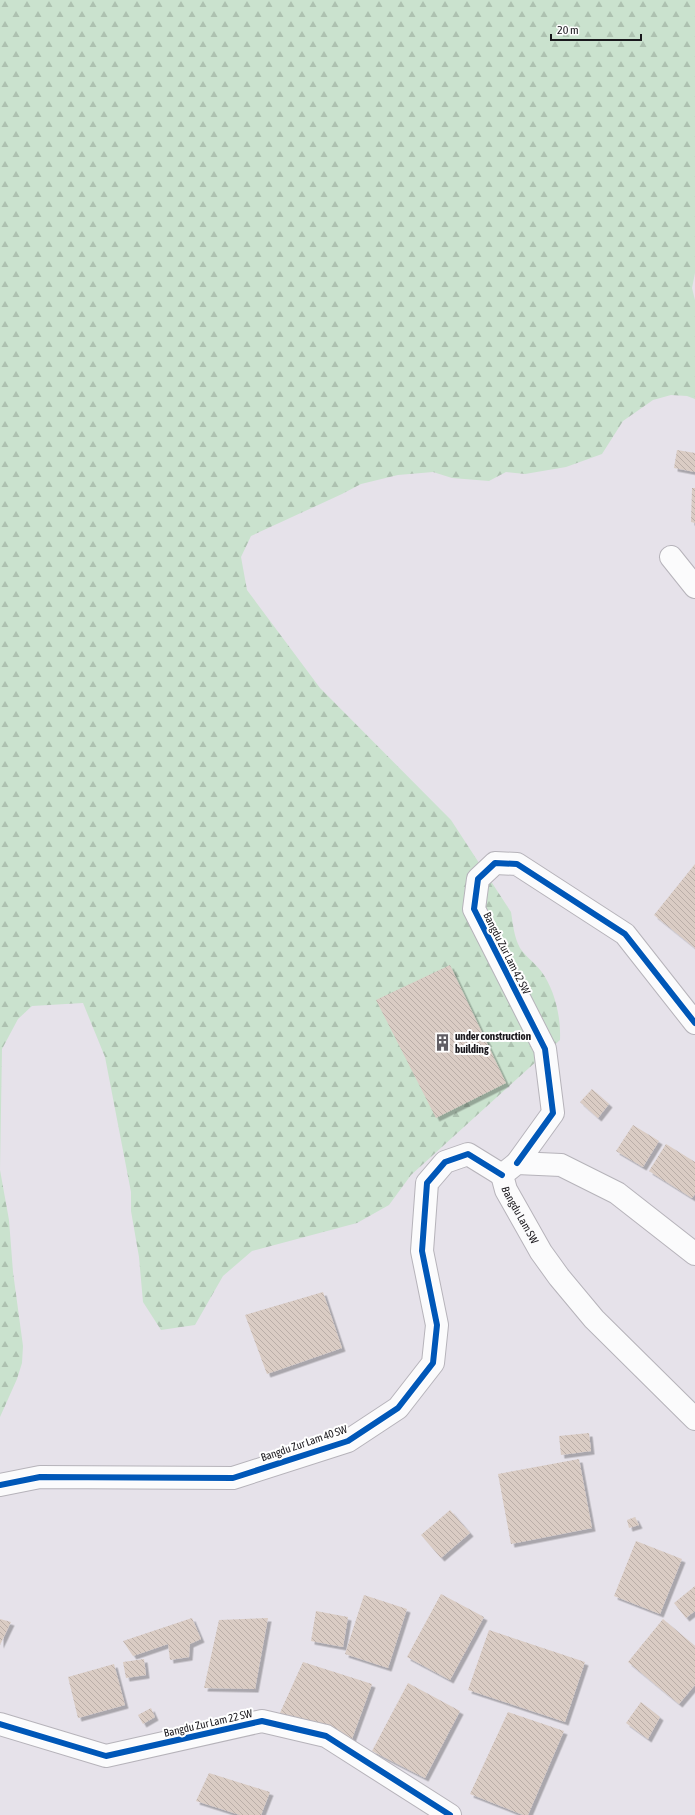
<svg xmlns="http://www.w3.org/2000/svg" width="695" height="1815" font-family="'Asap Condensed',sans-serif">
	<defs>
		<pattern id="forest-firs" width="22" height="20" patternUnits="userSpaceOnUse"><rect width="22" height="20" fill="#cae2ce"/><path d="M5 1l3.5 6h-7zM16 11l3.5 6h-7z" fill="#adc1b0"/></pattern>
		<pattern id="building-back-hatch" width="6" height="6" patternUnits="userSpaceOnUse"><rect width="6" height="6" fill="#daccc4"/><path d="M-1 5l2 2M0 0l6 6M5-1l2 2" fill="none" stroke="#baaea8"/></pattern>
		<filter id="shadow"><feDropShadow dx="3.5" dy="3.5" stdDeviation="0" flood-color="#0004"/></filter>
	</defs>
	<rect width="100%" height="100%" fill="#e6e2ea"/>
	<path fill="url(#forest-firs)" d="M0,0H695V273L692,288L695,300V399L687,396L671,395L653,400L623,421L602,454L566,467L525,474L506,472L489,481L452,478L433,472L398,475L361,484L342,494L251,536L241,557L247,590L320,688L451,820L511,912C513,924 514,937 520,948C525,956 535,963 541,971C555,990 561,1017 560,1040L411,1175L389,1205L357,1223L252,1251L223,1276L195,1325L161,1330L143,1302L139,1257L131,1211V1192L105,1057L83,1003L32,1006L18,1019L2,1049L0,1170L9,1220L13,1272L23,1346L22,1363L17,1379L0,1417Z"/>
	<g fill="url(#building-back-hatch)" filter="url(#shadow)">
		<polygon points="677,450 695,453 695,472 674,468"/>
		<polygon points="692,488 695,488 695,523 691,522"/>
		<polygon points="695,864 695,948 654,915"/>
		<polygon points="450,965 506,1083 436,1118 376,1000"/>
		<polygon points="592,1089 609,1104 598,1118 580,1102"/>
		<polygon points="633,1125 659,1141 643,1167 616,1151"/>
		<polygon points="666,1144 695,1162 695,1194 692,1198 649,1171"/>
		<polygon points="323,1292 342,1348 267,1374 245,1315"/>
		<polygon points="589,1433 591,1451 561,1455 559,1436"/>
		<polygon points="579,1459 592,1528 511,1544 498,1474"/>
		<polygon points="450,1510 470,1533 441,1558 421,1535"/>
		<polygon points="635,1517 639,1525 629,1528 627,1520"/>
		<polygon points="636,1541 682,1559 660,1614 614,1596"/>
		<polygon points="695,1586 695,1611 686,1618 674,1603"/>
		<polygon points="441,1594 484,1617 450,1680 407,1657"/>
		<polygon points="364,1595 407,1609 388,1668 345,1654"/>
		<polygon points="316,1611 348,1617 343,1647 311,1641"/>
		<polygon points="192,1618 201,1639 190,1644 189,1657 170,1660 168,1644 133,1656 123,1641"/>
		<polygon points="268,1618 255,1689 204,1688 219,1620"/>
		<polygon points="0,1619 11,1622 0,1645"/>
		<polygon points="663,1619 695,1646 695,1685 679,1704 628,1662"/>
		<polygon points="489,1630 585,1662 565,1722 468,1690"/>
		<polygon points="144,1659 146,1675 126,1678 123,1662"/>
		<polygon points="303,1662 372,1684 352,1739 279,1715"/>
		<polygon points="114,1664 125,1705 78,1718 68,1677"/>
		<polygon points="408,1683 460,1711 425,1778 372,1751"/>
		<polygon points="641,1702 660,1717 648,1739 626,1723"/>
		<polygon points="151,1708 155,1717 143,1724 138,1715"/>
		<polygon points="508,1712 564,1731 528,1815 523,1815 470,1794"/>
		<polygon points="209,1773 270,1792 261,1815 240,1815 196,1801"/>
	</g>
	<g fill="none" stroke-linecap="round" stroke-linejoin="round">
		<defs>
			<g id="minor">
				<polyline points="671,557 695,587"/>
				<polyline points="517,1163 553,1113 545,1049 474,909 478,879 495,863 517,864 625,934 695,1023"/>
				<path id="s1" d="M695,1254L617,1193L561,1165L517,1163L502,1175L506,1190L541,1252L559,1277L594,1319L695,1419"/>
				<polyline points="0,1485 40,1477 233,1478 348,1441 398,1408 433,1363 437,1325 422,1251 427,1183 445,1162 468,1154 502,1175"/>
				<polyline points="0,1724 106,1756 262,1721 326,1736 450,1815"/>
			</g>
		</defs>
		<use href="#minor" stroke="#b6b3ba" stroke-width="24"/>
		<use href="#minor" stroke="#fbfbfc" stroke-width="22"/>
		<defs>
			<g id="cycleway">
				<polyline points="517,1163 553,1113 545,1049 474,909 478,879 495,863 517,864 625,934 695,1023"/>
				<polyline points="0,1485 40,1477 233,1478 348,1441 398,1408 433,1363 437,1325 422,1251 427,1183 445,1162 468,1154 502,1175"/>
				<polyline points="0,1724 106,1756 262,1721 326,1736 450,1815"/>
			</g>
		</defs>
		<use href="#cycleway" stroke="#fff" stroke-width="8"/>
		<use href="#cycleway" stroke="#0057b8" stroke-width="6"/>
	</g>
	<defs>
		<symbol id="building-bare" viewBox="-9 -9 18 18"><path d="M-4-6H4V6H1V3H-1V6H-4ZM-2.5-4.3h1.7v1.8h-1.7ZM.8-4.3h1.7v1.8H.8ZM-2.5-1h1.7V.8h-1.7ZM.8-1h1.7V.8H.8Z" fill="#615e64" stroke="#fff" stroke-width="2.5" paint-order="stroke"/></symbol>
	</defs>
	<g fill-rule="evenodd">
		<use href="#building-bare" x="430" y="1030" width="25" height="25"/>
	</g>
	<g text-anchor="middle" stroke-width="4" stroke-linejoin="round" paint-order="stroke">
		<g font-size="11" fill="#19171c" stroke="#fff">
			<text transform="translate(507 953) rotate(63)" y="4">Bangdu Zur Lam 42 SW</text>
			<text dy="4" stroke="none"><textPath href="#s1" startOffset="269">Bangdu Lam SW</textPath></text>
			<text transform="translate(304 1443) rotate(-19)" y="4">Bangdu Zur Lam 40 SW</text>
			<text transform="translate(208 1723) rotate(-13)" y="4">Bangdu Zur Lam 22 SW</text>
		</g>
		<g font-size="11" font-weight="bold" fill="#19171c" stroke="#fff" text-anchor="start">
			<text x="455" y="1040">under construction<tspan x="455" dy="13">building</tspan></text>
		</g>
	</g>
	<path d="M551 34v6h90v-6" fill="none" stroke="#19171c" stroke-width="2"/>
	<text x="557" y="34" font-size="12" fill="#19171c" stroke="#ffffff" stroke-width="3" paint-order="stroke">20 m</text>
</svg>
